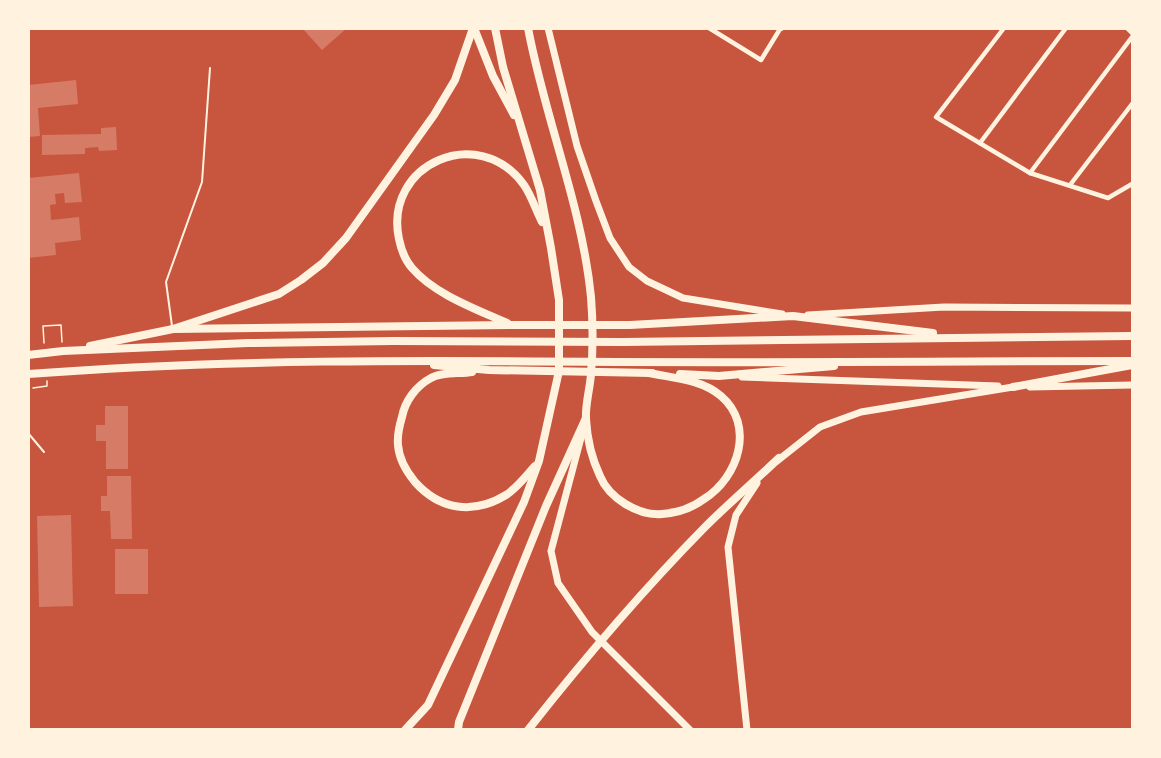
<svg xmlns="http://www.w3.org/2000/svg" width="1161" height="758" font-family="Commissioner,sans-serif">
	<rect width="100%" height="100%" fill="#c8553d"/>
	<g fill="#d67c66">
		<polygon points="302,28 347,28 322,50"/>
		<polygon points="76,80 78,104 38,108 40,136 28,137 28,85"/>
		<polygon points="116,127 117,150 99,151 98,147 85,148 85,154 42,155 42,135 101,134 101,128"/>
		<polygon points="79,173 82,202 65,203 64,193 55,194 56,204 50,205 51,220 79,217 81,240 55,243 56,255 28,258 28,178"/>
		<polygon points="105,406 128,406 128,469 106,469 106,441 96,441 96,425 105,425"/>
		<polygon points="107,476 131,476 132,539 111,539 110,511 101,511 101,496 107,496"/>
		<polygon points="71,515 73,606 39,607 37,516"/>
		<rect x="115" y="549" width="33" height="45"/>
	</g>
	<g fill="none" stroke-linecap="round" stroke-linejoin="round">
		<g stroke="#fff3e0" stroke-width="1.5">
			<polyline points="44,343 43,326 61,325 62,342"/>
			<polyline points="33,388 47,386 47,381"/>
		</g>
		<g stroke="#fff3e0" stroke-width="2">
			<polyline points="172,326 166,282 202,182 210,68"/>
			<polyline points="28,433 44,452"/>
		</g>
		<g stroke="#fff3e0" stroke-width="4.5">
			<polyline points="709,28 761,60 780,29"/>
			<polyline points="1004,28 936,117 1030,173 1108,198 1132,184"/>
			<polyline points="1127,28 1132,33"/>
			<polyline points="980,143 1066,28"/>
			<polyline points="1030,173 1132,37"/>
			<polyline points="1070,185 1132,104"/>
		</g>
		<polyline stroke="#fff3e0" stroke-width="6" points="780,28 781,28"/>
		<g stroke="#fff3e0" stroke-width="7">
			<polyline points="548,28 577,146 596,201 610,238 629,267 647,281 683,298 782,314"/>
			<polyline points="808,315 944,307 1132,308"/>
			<polyline points="742,377 998,386"/>
			<polyline points="1030,387 1132,385"/>
			<polyline points="582,434 551,551 558,583 592,632 690,730"/>
			<polyline points="777,461 820,427 861,412 1013,387"/>
			<polyline points="747,730 728,547 736,515 757,483"/>
		</g>
		<g stroke="#fff3e0" stroke-width="8">
			<polyline points="474,28 493,76 514,115"/>
			<path d="M528,28C545,119 582,206 591,297C593,322 593,350 591,374C590,389 585,405 586,419C587,438 592,459 600,476C609,498 638,516 662,514C677,513 692,508 704,499C739,477 755,425 721,396C701,379 673,378 649,373"/>
			<path d="M507,323C476,309 434,294 412,268C405,260 401,249 399,239C383,164 479,122 524,185C531,195 536,210 542,222"/>
			<polyline points="173,329 510,325 630,325 793,316 933,333"/>
			<polyline points="90,346 173,329 279,294 301,280 323,263 346,238 434,115 455,80 473,28"/>
			<polyline points="28,355 63,351 248,343 393,341 623,342 1132,336"/>
			<polyline points="434,365 489,370 652,373"/>
			<path d="M472,372C460,374 441,372 431,378C416,386 405,401 402,417C399,427 397,435 398,445C399,459 406,471 415,482C440,510 473,515 506,495C517,488 526,476 535,466"/>
			<path d="M28,374C225,359 420,360 616,362C788,363 960,361 1132,361"/>
			<polyline points="680,374 719,376 834,366"/>
			<polyline points="1013,387 1132,365"/>
			<polyline points="405,730 428,705 524,502 539,461 559,371 559,300 551,248 540,190 503,67 495,28"/>
			<polyline points="458,730 459,722 546,506 586,418"/>
			<path d="M528,730C584,659 642,591 705,527C729,503 755,481 779,458"/>
		</g>
	</g>
	<rect width="1161" height="758" fill="none" stroke="#fff3e0" stroke-width="60"/>
</svg>
